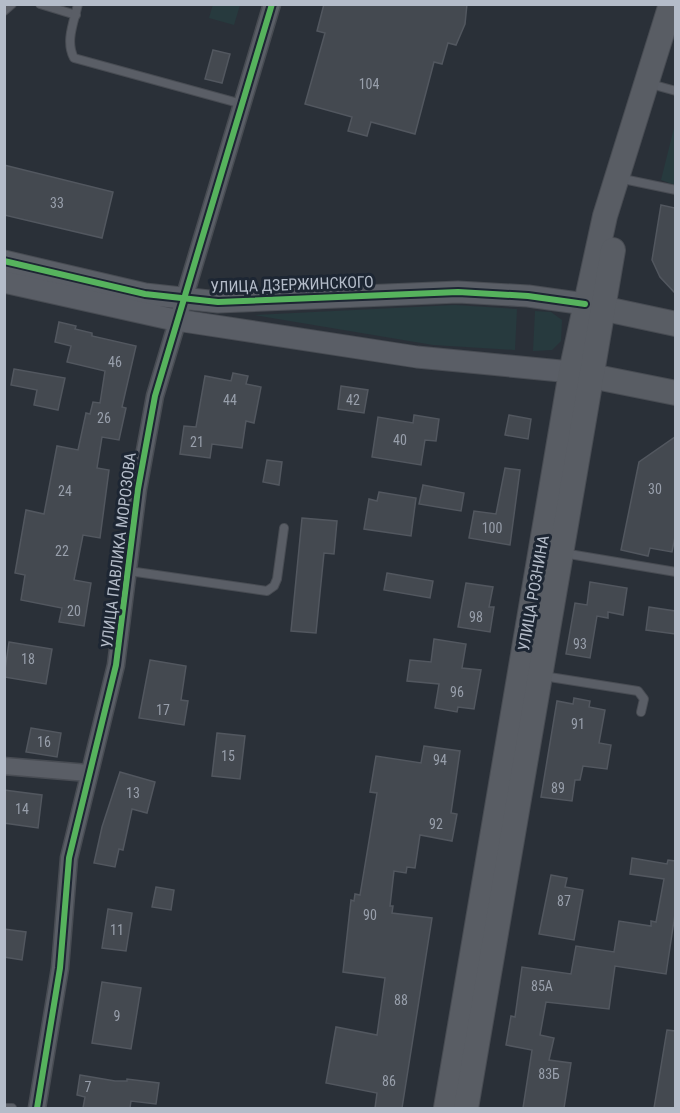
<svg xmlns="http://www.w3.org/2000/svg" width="680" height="1113" font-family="'Roboto Condensed',sans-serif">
	<rect width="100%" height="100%" fill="#2a3038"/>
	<g fill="#273a3e">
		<polygon points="213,4 240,5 234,25 209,18"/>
		<polygon points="675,124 676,185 675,185 661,180"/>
		<polygon points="455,305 517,309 515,350 433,345 254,315"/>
		<polygon points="535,311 551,312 562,320 561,341 552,350 533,351"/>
	</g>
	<g fill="#444950" stroke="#52575f" stroke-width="1.5">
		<polygon points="324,4 467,4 465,24 456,45 448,43 442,64 434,62 415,134 371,122 367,136 348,131 352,117 305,104 325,33 317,31"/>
		<polygon points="213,50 230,54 222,83 205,79"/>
		<polygon points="4,165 113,192 102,238 4,215"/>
		<polygon points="661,205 675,208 675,293 660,277 652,260"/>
		<polygon points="59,322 76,326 75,329 92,333 92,336 136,346 122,407 126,408 119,440 102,437 97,468 109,470 100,538 83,535 74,580 91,583 84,626 59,622 62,608 21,600 25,575 15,573 26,510 44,514 57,446 78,450 86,413 90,414 93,402 100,403 105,371 67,362 71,346 55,342"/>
		<polygon points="14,369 65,378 58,410 34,405 37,390 11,385"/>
		<polygon points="233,373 248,376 246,384 261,387 254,423 246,421 242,448 212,444 210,458 180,454 184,426 196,427 205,376 231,381"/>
		<polygon points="341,386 368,390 364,413 338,409"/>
		<polygon points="414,415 439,419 436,441 425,440 421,465 372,457 378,417 413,423"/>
		<polygon points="509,415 531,419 528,439 505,435"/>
		<polygon points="675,437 675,537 672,552 650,548 648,556 621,550 639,462"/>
		<polygon points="267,460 282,462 279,485 263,482"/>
		<polygon points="505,468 520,470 510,545 469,538 474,511 496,514"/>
		<polygon points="423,485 464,493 461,511 419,504"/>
		<polygon points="379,492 416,498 411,536 364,529 369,499 377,501"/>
		<polygon points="302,518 337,521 334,554 324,553 316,633 291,631"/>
		<polygon points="387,573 433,581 430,598 384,590"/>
		<polygon points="590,582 627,588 623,615 608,612 608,618 597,616 590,658 566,654 575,603 587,605"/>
		<polygon points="466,583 493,587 489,607 494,607 490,632 458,627"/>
		<polygon points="649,607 675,611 675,634 646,630"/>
		<polygon points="434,639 466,644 462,668 481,670 474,709 458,707 457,712 435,708 439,684 407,681 410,660 431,662"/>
		<polygon points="9,642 52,649 46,684 4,677"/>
		<polygon points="150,660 186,666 181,700 188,701 184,725 139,718"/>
		<polygon points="574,698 590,701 589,707 605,710 599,743 611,745 607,769 583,766 580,780 575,780 572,801 541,797 557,701 573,704"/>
		<polygon points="31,728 61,733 57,757 26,752"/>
		<polygon points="217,733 245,736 240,779 212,776"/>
		<polygon points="424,746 460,751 451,813 457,814 452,841 420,835 415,868 407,867 406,873 394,871 390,906 393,906 392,913 432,918 402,1108 375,1108 377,1093 326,1083 336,1027 377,1035 385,978 343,972 351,900 354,901 355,894 360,895 377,793 370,792 376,756 421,763"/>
		<polygon points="120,772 155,782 147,813 132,809 123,850 119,849 115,867 94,863 102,827"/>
		<polygon points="4,790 42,795 38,828 4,823"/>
		<polygon points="632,858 667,864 668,860 675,861 675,914 666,974 615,966 609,1009 546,1002 540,1035 554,1038 549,1060 571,1063 564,1108 523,1108 532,1050 506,1045 511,1016 515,1017 522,967 571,974 576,946 614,952 619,921 651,926 651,921 656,922 664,879 630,874"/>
		<polygon points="551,875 567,878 565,887 583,890 574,940 539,934"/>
		<polygon points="156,887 174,890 171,910 152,907"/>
		<polygon points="108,909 132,913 126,951 102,948"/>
		<polygon points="4,929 26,932 22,960 4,957"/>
		<polygon points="102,982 141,988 131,1049 92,1043"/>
		<polygon points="667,1030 675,1031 675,1108 654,1108"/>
		<polygon points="80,1075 115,1081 127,1081 127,1079 159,1083 156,1104 131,1101 130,1108 83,1108 85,1097 77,1095"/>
	</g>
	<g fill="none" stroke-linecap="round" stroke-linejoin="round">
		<defs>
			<g id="service">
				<polyline points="40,4 76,15"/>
				<path d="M78,4C74,22 65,41 74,58L242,104"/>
				<polyline points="4,11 12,4"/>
				<polyline points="647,83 676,91"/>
				<polyline points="628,180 676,190"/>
				<polyline points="563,553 676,572"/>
				<polyline points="129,571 267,591 274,586 277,579 284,528"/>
				<polyline points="543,676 638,691 644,699 641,712"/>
				<polyline points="4,1108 12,1108"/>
			</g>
			<g id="minor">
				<polyline points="4,766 88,773"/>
				<polyline points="37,1108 60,968 69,858 116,665 138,489 155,396 272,4"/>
			</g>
			<g id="tertiary">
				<polyline points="4,261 145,294 218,302 458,292 528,296 585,304"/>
				<polyline points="4,282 170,319 417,357 571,372"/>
			</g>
			<g id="secondary">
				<polyline points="587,305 676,324"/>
				<polyline points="576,373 676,393"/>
				<polyline points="446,1108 571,372 605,216 671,4"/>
				<polyline points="466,1108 613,250"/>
			</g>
		</defs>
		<use href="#service" stroke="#484c53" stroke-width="10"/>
		<use href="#minor" stroke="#484c53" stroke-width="19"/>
		<use href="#tertiary" stroke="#484c53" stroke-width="23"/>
		<use href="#secondary" stroke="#484c53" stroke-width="26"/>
		<use href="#service" stroke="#5a5e66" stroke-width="8"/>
		<use href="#minor" stroke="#5a5e66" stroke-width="16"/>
		<use href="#tertiary" stroke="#5a5e66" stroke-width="21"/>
		<use href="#secondary" stroke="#595d64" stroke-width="24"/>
		<defs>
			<g id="cycleway">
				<polyline points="4,261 145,294 218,302 458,292 528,296 585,304"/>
				<polyline points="37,1108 60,968 69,858 116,665 138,489 155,396 272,4"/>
			</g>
		</defs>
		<use href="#cycleway" stroke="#1d2633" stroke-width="10"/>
		<use href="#cycleway" stroke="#56b35d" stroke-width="6"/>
	</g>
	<g text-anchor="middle" stroke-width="6" stroke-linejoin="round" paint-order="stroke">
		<g font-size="14" fill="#989fab">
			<text x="369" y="89">104</text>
			<text x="57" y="208">33</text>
			<text x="115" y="367">46</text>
			<text x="230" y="405">44</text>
			<text x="353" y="405">42</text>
			<text x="104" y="423">26</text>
			<text x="400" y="445">40</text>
			<text x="197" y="447">21</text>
			<text x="655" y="494">30</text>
			<text x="65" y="496">24</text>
			<text x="492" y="533">100</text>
			<text x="62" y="556">22</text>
			<text x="74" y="616">20</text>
			<text x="476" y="622">98</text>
			<text x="580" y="649">93</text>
			<text x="28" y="664">18</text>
			<text x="457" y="697">96</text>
			<text x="163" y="715">17</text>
			<text x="578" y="729">91</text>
			<text x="44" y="747">16</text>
			<text x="228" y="761">15</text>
			<text x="440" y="765">94</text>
			<text x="558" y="793">89</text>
			<text x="133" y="798">13</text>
			<text x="22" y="814">14</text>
			<text x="436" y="829">92</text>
			<text x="564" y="906">87</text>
			<text x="370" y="920">90</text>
			<text x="117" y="935">11</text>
			<text x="542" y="991">85А</text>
			<text x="401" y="1005">88</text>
			<text x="117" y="1021">9</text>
			<text x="549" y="1079">83Б</text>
			<text x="389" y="1086">86</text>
			<text x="88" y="1092">7</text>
		</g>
		<g font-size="16" fill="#b4bcc9" stroke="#1d2633">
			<text transform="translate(292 284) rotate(-2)" y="6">УЛИЦА ДЗЕРЖИНСКОГО</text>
			<text transform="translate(118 550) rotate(-83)" y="6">УЛИЦА ПАВЛИКА МОРОЗОВА</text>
			<text transform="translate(533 593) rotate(-80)" y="6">УЛИЦА РОЗНИНА</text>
		</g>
	</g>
	<rect width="680" height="1113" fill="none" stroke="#b4bcc9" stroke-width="12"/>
</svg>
